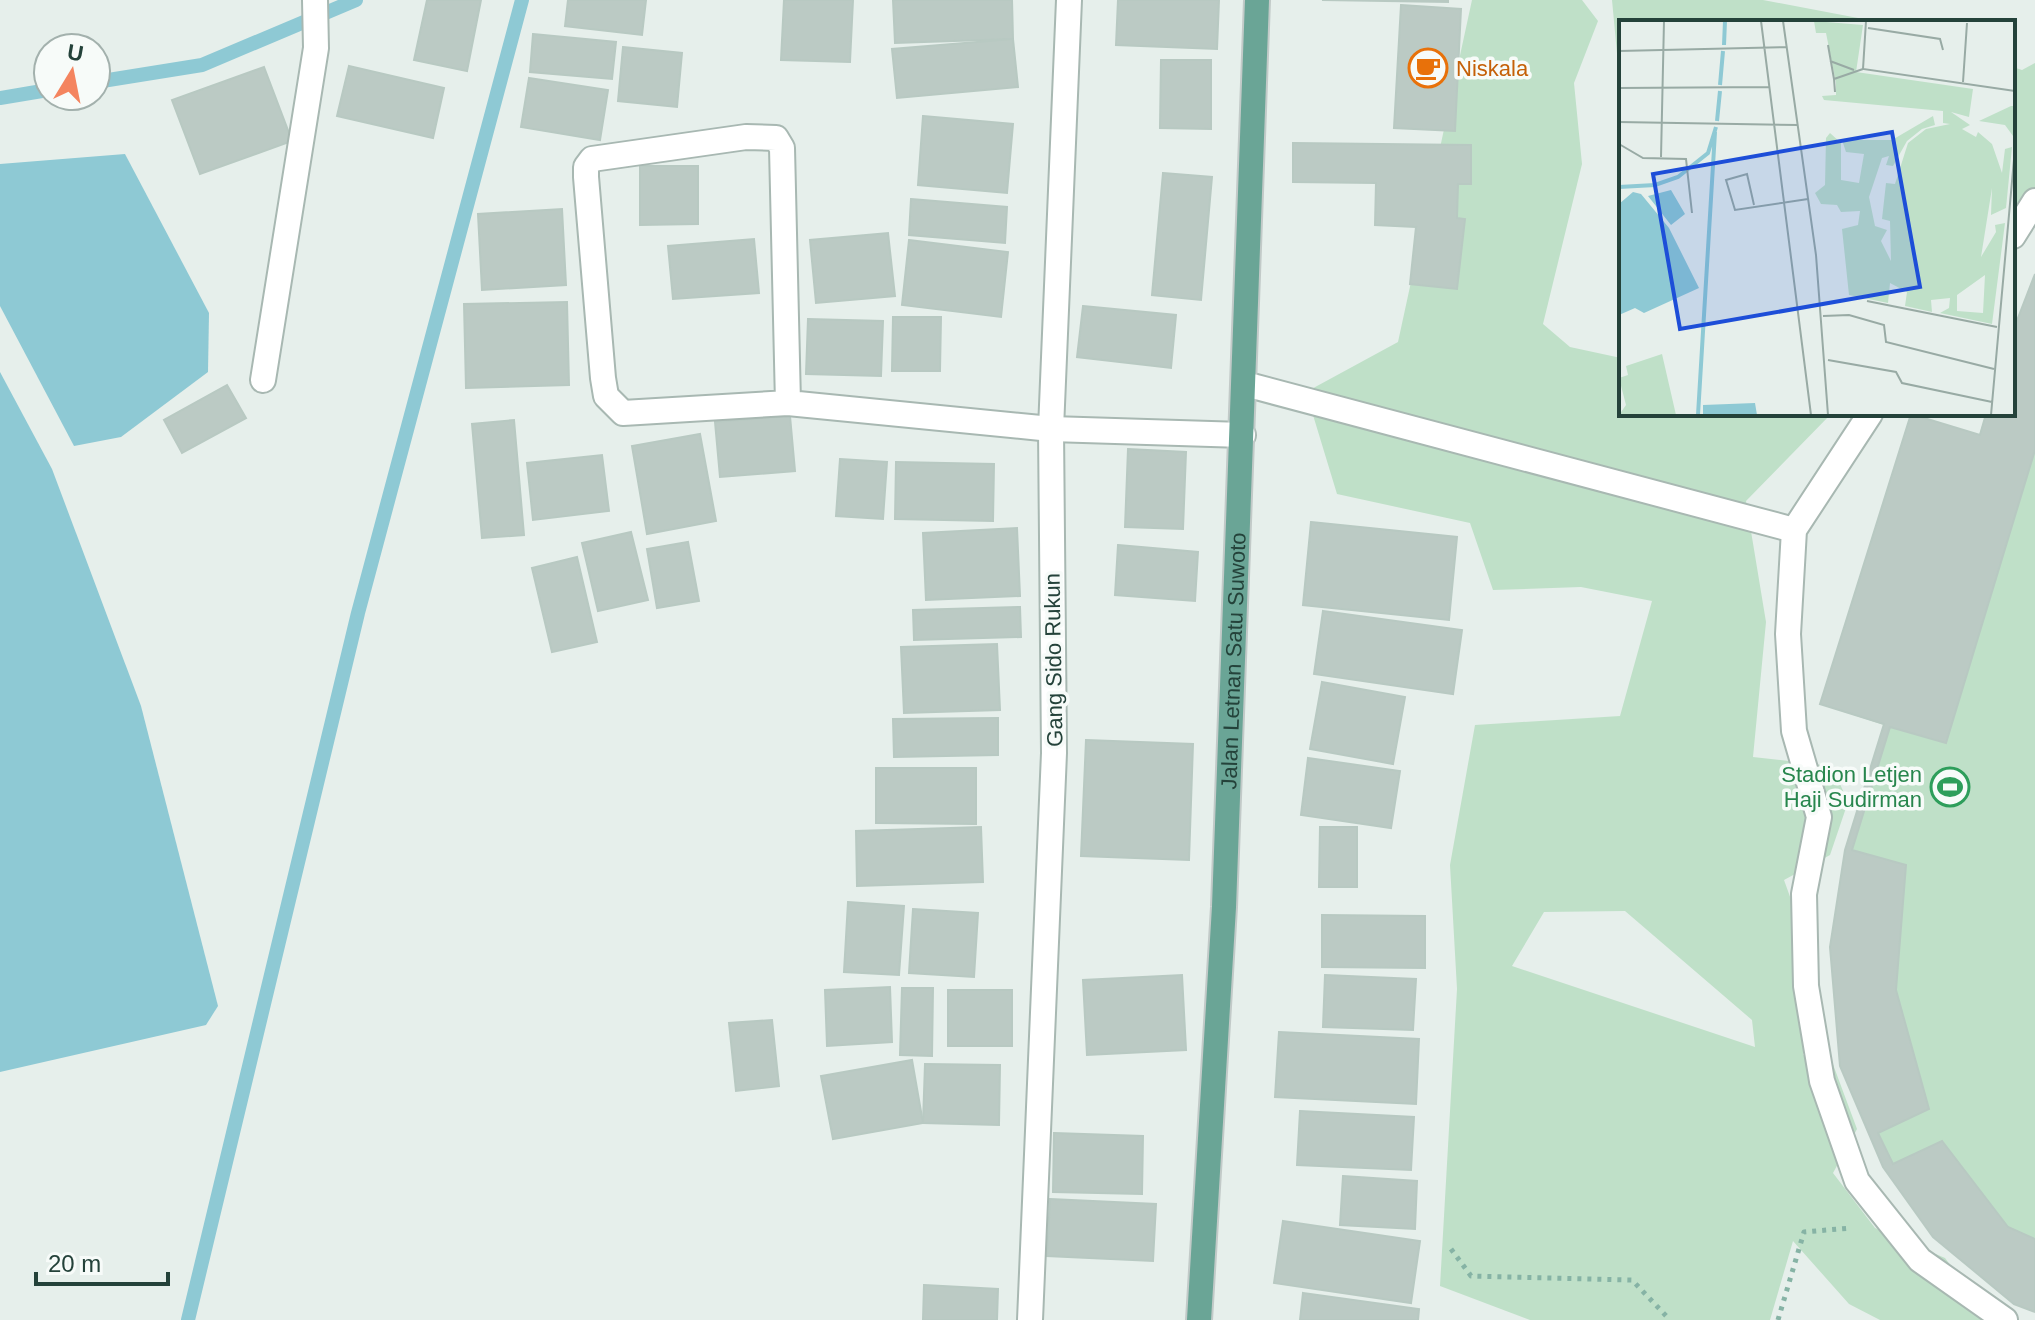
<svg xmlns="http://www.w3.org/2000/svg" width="2035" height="1320" font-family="Helvetica,sans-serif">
	<rect width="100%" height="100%" fill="#e6efeb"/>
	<g fill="#bfe0c8" fill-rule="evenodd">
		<path d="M1472,0H1582L1598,21L1574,83L1582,164L1543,324L1570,347L1621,358V414H1831L1746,501L1766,622L1753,757L1832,766L1848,802L1830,855L1784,880L1817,972L1803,1055L1831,1059L1857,1129L1833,1173L1875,1228L1945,1258L1992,1320H1880L1849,1304L1793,1241L1770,1320H1530L1440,1286L1457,989L1450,865L1475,725L1620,716L1652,601L1581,587L1493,590L1470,523L1337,494L1306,392L1398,342ZM1625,911L1752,1020L1755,1047L1512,966L1544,912Z"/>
		<polygon points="1612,0 1763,0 1879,22 1621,22 1621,96"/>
		<polygon points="2035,63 2035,215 2013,255 2013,67 2022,70"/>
		<polygon points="2035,274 2035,1312 2014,1304 1933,1237 1883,1167 1840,1066 1830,947 1845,850 1884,725 1820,704 1911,414 1979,435 1986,414 2013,414 2013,331"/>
	</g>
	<g fill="#8ec9d4">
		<polygon points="125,154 209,313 208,372 121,437 74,446 0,306 0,164"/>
		<polygon points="0,372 52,469 141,706 218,1006 206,1025 0,1072"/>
	</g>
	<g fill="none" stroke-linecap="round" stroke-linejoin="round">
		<g stroke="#8ec9d4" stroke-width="14">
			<polyline points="96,82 202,65 356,0"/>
			<polyline points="0,98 48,90"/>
			<polyline points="188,1320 358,613 522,0"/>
		</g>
	</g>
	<g fill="#bbcac4" stroke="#b8c9c2" stroke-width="2">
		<polygon points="427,0 481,0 467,71 414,60"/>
		<polygon points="568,0 646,0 642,35 565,26"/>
		<polygon points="784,0 853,0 850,62 781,60"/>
		<polygon points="893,0 1012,0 1013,39 895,43"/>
		<polygon points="1118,0 1219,0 1217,49 1116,45"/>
		<polygon points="1322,0 1448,0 1448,2"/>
		<polygon points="1401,5 1461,9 1455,131 1394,128"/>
		<polygon points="533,34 616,42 612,79 530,72"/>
		<polygon points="1013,39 1018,87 897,98 892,49"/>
		<polygon points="623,47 682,53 677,107 618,101"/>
		<polygon points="1161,60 1211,60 1211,129 1160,128"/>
		<polygon points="349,66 444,88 433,138 337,116"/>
		<polygon points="264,67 292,141 200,174 172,100"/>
		<polygon points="529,78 608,90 600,140 521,127"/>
		<polygon points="923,116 1013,124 1007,193 918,185"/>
		<polygon points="1293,143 1471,145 1471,184 1458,184 1457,218 1465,219 1457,289 1410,284 1416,227 1375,225 1376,183 1293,182"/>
		<polygon points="640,166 698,166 698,224 640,225"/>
		<polygon points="1163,173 1212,177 1201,300 1152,295"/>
		<polygon points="911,199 1007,207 1005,243 909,235"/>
		<polygon points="562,209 566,285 482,290 478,214"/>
		<polygon points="888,233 895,296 816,303 810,240"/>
		<polygon points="754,239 759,293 673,299 668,246"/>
		<polygon points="909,240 1008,252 1001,317 902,305"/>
		<polygon points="2035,274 2035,450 1946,743 1890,727 1852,850 1906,865 1896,990 1929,1109 1878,1133 1893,1164 1942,1141 2008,1227 2035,1239 2035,1312 2014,1304 1933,1237 1883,1167 1840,1066 1830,947 1845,850 1884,724 1820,704 1911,414 1980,435 1986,414 2013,414 2013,331"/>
		<polygon points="567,302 569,385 466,388 464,304"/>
		<polygon points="1083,306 1176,315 1171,368 1077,357"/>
		<polygon points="893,317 941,317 940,371 892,371"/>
		<polygon points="808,319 883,321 881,376 806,374"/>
		<polygon points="227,385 246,418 182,453 164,420"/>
		<polygon points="790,416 795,471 720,477 715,422"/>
		<polygon points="514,420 524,535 482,538 472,424"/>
		<polygon points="700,434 716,521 647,534 632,446"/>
		<polygon points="1128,449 1186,452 1183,529 1125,527"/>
		<polygon points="602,455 609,511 533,520 527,463"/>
		<polygon points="840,459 887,462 883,519 836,516"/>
		<polygon points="896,462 994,464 993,521 895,519"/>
		<polygon points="1311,522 1457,537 1449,620 1303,605"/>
		<polygon points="1017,528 1020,596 926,600 923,533"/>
		<polygon points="631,532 648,600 598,611 582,543"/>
		<polygon points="688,542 699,601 657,608 647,549"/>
		<polygon points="1118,545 1198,552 1195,601 1115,595"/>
		<polygon points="577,557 597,642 552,652 532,568"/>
		<polygon points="1020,607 1021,637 914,640 913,610"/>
		<polygon points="1323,611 1462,630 1453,694 1314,674"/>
		<polygon points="997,644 1000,710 904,713 901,647"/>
		<polygon points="1322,682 1405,697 1393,764 1310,749"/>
		<polygon points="998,718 998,755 894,757 893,719"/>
		<polygon points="1086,740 1193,744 1189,860 1081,856"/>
		<polygon points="1308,758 1400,771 1391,828 1301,815"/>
		<polygon points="876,768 976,768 976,824 876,823"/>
		<polygon points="981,827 983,882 857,886 856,831"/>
		<polygon points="1320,827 1357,827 1357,887 1319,887"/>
		<polygon points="848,902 904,906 899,975 844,972"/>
		<polygon points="913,909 978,913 974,977 909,973"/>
		<polygon points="1322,915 1425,916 1425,968 1322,967"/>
		<polygon points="1182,975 1186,1050 1087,1055 1083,980"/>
		<polygon points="1325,975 1416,979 1413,1030 1323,1027"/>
		<polygon points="890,987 892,1042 827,1046 825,990"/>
		<polygon points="902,988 933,988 932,1056 900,1055"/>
		<rect x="948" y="990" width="64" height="56"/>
		<polygon points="772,1020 779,1086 736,1091 729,1023"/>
		<polygon points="1279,1032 1419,1039 1416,1104 1275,1097"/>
		<polygon points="912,1060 923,1123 833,1139 821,1076"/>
		<polygon points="925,1064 1000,1065 999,1125 923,1123"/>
		<polygon points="1300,1111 1414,1117 1411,1170 1297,1165"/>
		<polygon points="1054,1133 1143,1136 1142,1194 1053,1192"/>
		<polygon points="1343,1176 1417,1181 1415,1229 1340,1225"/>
		<polygon points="1050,1199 1156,1204 1153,1261 1047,1256"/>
		<polygon points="1283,1221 1420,1241 1411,1303 1274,1283"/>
		<polygon points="924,1285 998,1289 997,1320 923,1320"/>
		<polygon points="1303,1293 1419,1309 1418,1320 1300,1320"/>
	</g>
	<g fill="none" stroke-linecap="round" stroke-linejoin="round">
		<defs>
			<g id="minor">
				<polyline points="2013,236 2035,201"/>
				<polyline points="263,380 316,48 315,0"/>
				<polyline points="1245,384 1794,530"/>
				<polyline points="788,403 782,148 776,138 746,137 592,159 586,167 586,177 603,378 606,396 623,413 788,403 1051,429 1243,435"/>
				<polyline points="1870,414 1794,530 1788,634 1794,731 1819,817 1804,894 1806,986 1822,1081 1857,1181 1920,1260 2005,1320"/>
				<polyline points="1030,1320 1054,753 1051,429 1069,0"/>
			</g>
			<g id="major">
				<path id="s1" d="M1199,1320L1224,907L1257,0"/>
			</g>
		</defs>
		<use href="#minor" stroke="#a8b8b2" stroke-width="28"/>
		<use href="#major" stroke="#c2cac8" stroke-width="28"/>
		<g stroke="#86b3a5" stroke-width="5" stroke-dasharray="4 6" stroke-linecap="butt">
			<polyline points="1451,1249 1471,1276 1632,1280 1670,1320"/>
			<polyline points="1778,1320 1804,1232 1851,1228"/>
		</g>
		<use href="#minor" stroke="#fff" stroke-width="24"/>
		<use href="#major" stroke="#6aa596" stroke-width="24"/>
	</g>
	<defs>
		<symbol id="cafe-ring" viewBox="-11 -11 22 22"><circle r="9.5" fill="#f7fbf9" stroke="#e8710a" stroke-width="1.5"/><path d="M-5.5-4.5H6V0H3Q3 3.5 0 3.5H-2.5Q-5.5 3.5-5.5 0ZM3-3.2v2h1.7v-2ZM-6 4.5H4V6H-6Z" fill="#e8710a"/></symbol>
		<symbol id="stadium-ring" viewBox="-11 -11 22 22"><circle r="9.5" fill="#f7fbf9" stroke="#2e9e5b" stroke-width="1.5"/><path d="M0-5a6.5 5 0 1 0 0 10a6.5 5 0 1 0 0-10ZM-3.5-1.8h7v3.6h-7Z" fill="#2e9e5b"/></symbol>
	</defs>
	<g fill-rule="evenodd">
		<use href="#cafe-ring" x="1406" y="46" width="44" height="44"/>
		<use href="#stadium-ring" x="1928" y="765" width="44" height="44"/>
	</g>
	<g text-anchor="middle" stroke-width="7" stroke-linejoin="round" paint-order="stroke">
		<g font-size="22" fill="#c56008" stroke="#f7fbf9" text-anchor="start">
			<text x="1456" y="76">Niskala</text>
		</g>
		<g font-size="22" fill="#24423a" stroke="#f7fbf9">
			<text transform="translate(1053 660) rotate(-91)" y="8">Gang Sido Rukun</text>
			<text dy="8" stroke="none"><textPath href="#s1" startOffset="660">Jalan Letnan Satu Suwoto</textPath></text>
		</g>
		<g font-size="22" fill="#27864d" stroke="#f7fbf9" text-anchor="end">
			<text x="1922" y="782">Stadion Letjen<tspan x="1922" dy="25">Haji Sudirman</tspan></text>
		</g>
	</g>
	<g transform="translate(1619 20)">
		<rect width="396" height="396" fill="#e6efeb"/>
		<path d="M195,1L244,5L237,52L354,69L350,97L332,92L351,105L343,109L357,117L359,112L373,124L383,153L386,129L393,127L387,188L372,195L373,168L362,237L377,212L376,205L386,203L373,304L321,293L330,288L331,278L312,280L313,292L286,286L288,272L271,263L269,283L230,275L223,209L239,205L241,191L222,192L218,185L202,184L196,173L206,165L207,118L211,113L222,123V160L240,163L245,134L227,132L223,120H273L314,96L316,105L303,109L288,121L274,146L267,145L270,136L263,138L250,177L256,206L268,210L262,221L272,241L271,201L263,199L267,163L276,164L289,123L307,109L331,104L324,103V91L205,80L203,76L217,75V63L207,13H197ZM366,255L364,293L338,291V275ZM392,86H396L394,116L386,105L360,101ZM43,334L57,395H0L7,385L0,358L9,355L7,346Z" fill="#bfe0c8" fill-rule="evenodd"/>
		<path d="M52,170L66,194L52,205L29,176ZM14,172L22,174L50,208L80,268L25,293L16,288L0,295V184ZM136,383L138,395H84V385Z" fill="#8ec9d4"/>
		<path fill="none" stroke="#8ec9d4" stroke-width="4" d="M105,25L106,1M101,65L104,31M98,101L101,71M0,167L36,165L59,157L89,133L97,107M79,395L96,112"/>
		<path fill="none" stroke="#98aaa4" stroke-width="2" d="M142,1L192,395M164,1L197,235L209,395M247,1L244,49L396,71M249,8L321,19L324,30M209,25L215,59M0,31L168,27M211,41L235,50M344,62L348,3M0,68L151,67M216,72L215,59L244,49M0,102L179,105M0,124L24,138L67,139L73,193M42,137L45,1M135,185L128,154L107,160L116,190L189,179M248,281L378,307M204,296L230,295L265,305L267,322L375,349M209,340L277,352L283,363L373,382M372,395L396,128"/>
		<path fill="#1d4ed8" fill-opacity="0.15" stroke="#1d4ed8" stroke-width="4" d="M273,112L301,267L61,309L34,154Z"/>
		<rect width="396" height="396" fill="none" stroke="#24423a" stroke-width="4"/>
	</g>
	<g transform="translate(72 72) rotate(10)"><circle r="38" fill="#f7fbf9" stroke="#a3b1ad" stroke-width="2"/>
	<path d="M0-6L14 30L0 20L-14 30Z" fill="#f4845f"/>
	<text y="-12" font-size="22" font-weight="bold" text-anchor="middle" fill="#24423a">U</text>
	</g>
	<path d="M36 1272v12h132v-12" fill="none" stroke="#24423a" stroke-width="4"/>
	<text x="48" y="1272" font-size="24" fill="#24423a" stroke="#f7fbf9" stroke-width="6" paint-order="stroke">20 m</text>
</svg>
